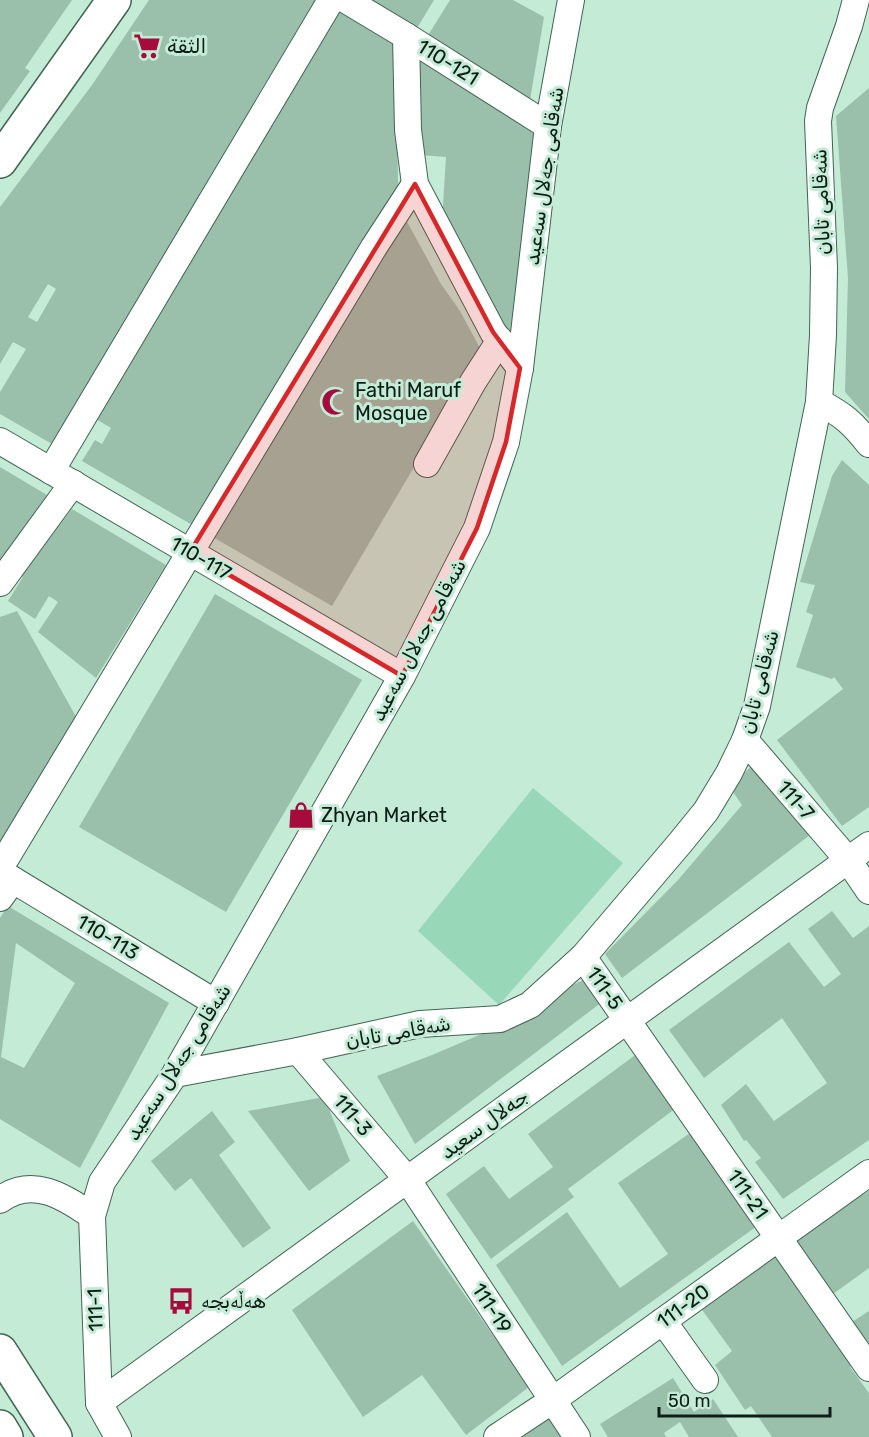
<svg xmlns="http://www.w3.org/2000/svg" width="869" height="1437" font-family="Rubik,'Noto Naskh Arabic',sans-serif">
	<rect width="100%" height="100%" fill="#c3ebd6"/>
	<polygon fill="#98d7b8" points="533,788 623,863 499,1005 418,931"/>
	<g fill="#9ac0ac" fill-rule="evenodd">
		<polygon points="0,0 72,0 25,68 30,71 0,113"/>
		<path d="M149,0H315L210,176L164,257L52,444L0,414V392L26,349L13,342L0,364V207L92,85ZM48,284L56,289L37,322L28,317Z"/>
		<polygon points="371,0 434,0 417,28"/>
		<polygon points="450,0 513,0 544,17 530,100 427,37"/>
		<polygon points="340,10 396,42 398,187 348,264 194,526 82,461 95,440 102,444 111,428 96,419"/>
		<polygon points="420,61 539,133 513,340 497,320 442,221 446,157 419,155"/>
		<polygon points="869,88 869,419 845,392 848,278 836,116"/>
		<polygon points="405,218 441,284 460,311 482,352 332,606 211,536"/>
		<polygon points="842,460 869,485 869,807 842,826 777,740 843,689 834,677 832,679 796,667 813,615 806,612 815,585 800,582 832,476"/>
		<polygon points="0,467 47,495 0,560"/>
		<polygon points="72,509 166,565 96,678 38,632 58,602 49,596 35,619 8,601 23,577 21,576"/>
		<polygon points="215,594 362,680 226,912 79,827"/>
		<polygon points="17,611 79,722 0,848 0,617"/>
		<polygon points="760,759 814,832 622,978 605,954 678,880 742,805 729,786"/>
		<path d="M8,906L169,1003L80,1168L0,1119V918ZM16,943L75,983L24,1068L1,1057Z"/>
		<polygon points="832,911 853,938 869,926 869,1140 783,1199 755,1162 761,1158 746,1140 744,1141 721,1105 746,1084 774,1121 827,1083 782,1018 704,1078 669,1030 789,942 824,987 841,974 808,929"/>
		<polygon points="590,977 602,1002 415,1144 377,1076 432,1055 505,1024 553,994"/>
		<polygon points="638,1053 676,1108 568,1189 574,1197 491,1259 446,1194 484,1166 509,1199 553,1167 528,1134"/>
		<polygon points="324,1097 350,1161 309,1191 248,1111"/>
		<polygon points="212,1111 235,1142 219,1155 271,1228 243,1248 191,1178 175,1191 151,1161"/>
		<polygon points="693,1131 760,1224 562,1366 496,1265 567,1212 620,1288 668,1254 618,1183"/>
		<polygon points="869,1191 869,1268 833,1294 796,1239 861,1192 863,1195"/>
		<polygon points="413,1221 529,1387 466,1435 422,1375 363,1417 292,1310"/>
		<polygon points="775,1253 856,1362 850,1367 869,1393 869,1437 772,1437 751,1406 745,1410 715,1365 732,1351 700,1307"/>
		<polygon points="869,1311 869,1343 852,1322"/>
		<polygon points="673,1378 694,1412 713,1399 738,1437 689,1437 680,1422 664,1433 666,1437 608,1437 600,1424"/>
		<polygon points="552,1417 562,1437 522,1437"/>
	</g>
	<g fill="none" stroke-linecap="round" stroke-linejoin="round">
		<defs>
			<g id="minor">
				<polyline points="346,0 406,36 548,126"/>
				<polyline points="406,36 408,130 415,184 493,332 520,368"/>
				<path d="M819,402C843,415 852,422 869,444"/>
				<polyline points="0,441 402,676"/>
				<polyline points="427,464 473,382 500,340"/>
				<polyline points="51,471 331,0"/>
				<polyline points="0,583 73,483"/>
				<polyline points="745,740 848,860 869,891"/>
				<polyline points="0,868 374,247 415,184"/>
				<polyline points="0,872 216,1003"/>
				<polyline points="0,898 13,880"/>
				<polyline points="583,957 869,1368"/>
				<polyline points="298,1051 407,1179 577,1437"/>
				<polyline points="175,1074 298,1051 420,1024 500,1019 530,1005 583,957 680,843 706,811 729,773 745,740 757,706 819,402 823,335 824,268 818,121 820,108 849,26 856,0"/>
				<path d="M0,1200C31,1176 64,1196 92,1216"/>
				<polyline points="663,1321 705,1380"/>
				<polyline points="99,1403 869,845"/>
				<polyline points="118,1437 99,1403 92,1216 102,1182 175,1074 402,676 477,528 506,442 520,368 548,126 571,0"/>
				<polyline points="497,1437 553,1400 869,1173"/>
			</g>
			<g id="major">
				<polyline points="0,161 114,0"/>
				<polyline points="0,1351 55,1437"/>
				<polyline points="0,1427 6,1437"/>
			</g>
		</defs>
		<use href="#minor" stroke="#416453" stroke-width="28"/>
		<use href="#major" stroke="#416453" stroke-width="36"/>
		<use href="#minor" stroke="#fff" stroke-width="26"/>
		<use href="#major" stroke="#fff" stroke-width="33"/>
	</g>
	<path fill="#d62828" fill-opacity="0.2" stroke="#d62828" stroke-width="4.5" stroke-linejoin="round" d="M415,184L493,332L520,368L506,442L477,528L402,676L190,552Z"/>
	<defs>
		<symbol id="supermarket-bare" viewBox="-9 -9 18 18"><path d="M-6-5.5h2.5l.6 2H6L4.5 2H-2.5L-4.4-4H-6ZM-1.5 3.2a1.3 1.3 0 1 0 .1 0ZM3 3.2a1.3 1.3 0 1 0 .1 0Z" fill="#a50b3d" stroke="#c3ebd6" stroke-width="2.5" paint-order="stroke"/></symbol>
		<symbol id="mosque-bare" viewBox="-9 -9 18 18"><path d="M3.5-4.9A6 6 0 1 0 3.5 4.9A5 5 0 1 1 3.5-4.9Z" fill="#a50b3d" stroke="#c3ebd6" stroke-width="2.5" paint-order="stroke"/></symbol>
		<symbol id="shop-bare" viewBox="-9 -9 18 18"><path d="M-5-2.5h2.3a2.7 3.5 0 0 1 5.4 0H5L5.5 6h-11ZM-1.5-2.5h3a1.5 2.3 0 0 0-3 0Z" fill="#a50b3d" stroke="#c3ebd6" stroke-width="2.5" paint-order="stroke"/></symbol>
		<symbol id="bus-bare" viewBox="-9 -9 18 18"><path d="M-5-6H5V4H4V6H2V4H-2V6H-4V4H-5ZM-3.5-4V0h7V-4ZM-3.5 1.2v1.5H-2V1.2ZM2 1.2v1.5H3.5V1.2Z" fill="#a50b3d" stroke="#c3ebd6" stroke-width="2.5" paint-order="stroke"/></symbol>
	</defs>
	<g fill-rule="evenodd">
		<use href="#supermarket-bare" x="128" y="27" width="38" height="38"/>
		<use href="#mosque-bare" x="316" y="383" width="38" height="38"/>
		<use href="#shop-bare" x="282" y="796" width="38" height="38"/>
		<use href="#bus-bare" x="162" y="1282" width="38" height="38"/>
	</g>
	<g text-anchor="middle" stroke-width="6" stroke-linejoin="round" paint-order="stroke">
		<g font-size="20" fill="#0e1d16" stroke="#c3ebd6" text-anchor="start">
			<text x="167" y="53">الثقة</text>
			<text x="355" y="397">Fathi Maruf<tspan x="355" dy="23">Mosque</tspan></text>
			<text x="321" y="822">Zhyan Market</text>
			<text x="201" y="1308">هەڵەبجە</text>
		</g>
		<g font-size="20" fill="#0e1d16" stroke="#c3ebd6">
			<text transform="translate(448 62) rotate(32)" y="7">110-121</text>
			<text transform="translate(544 176) rotate(-82)" y="7">شەقامی جەلال سەعید</text>
			<text transform="translate(821 202) rotate(-92)" y="7">شەقامی تابان</text>
			<text transform="translate(201 558) rotate(30)" y="7">110-117</text>
			<text transform="translate(418 640) rotate(-62)" y="7">شەقامی جەلال سەعید</text>
			<text transform="translate(759 682) rotate(-76)" y="7">شەقامی تابان</text>
			<text transform="translate(796 800) rotate(49)" y="7">111-7</text>
			<text transform="translate(108 937) rotate(31)" y="7">110-113</text>
			<text transform="translate(605 988) rotate(55)" y="7">111-5</text>
			<text transform="translate(398 1032) rotate(-10)" y="7">شەقامی تابان</text>
			<text transform="translate(178 1062) rotate(-58)" y="7">شەقامی جەلال سەعید</text>
			<text transform="translate(353 1115) rotate(50)" y="7">111-3</text>
			<text transform="translate(484 1124) rotate(-36)" y="7">جه‌لال سعید</text>
			<text transform="translate(748 1194) rotate(55)" y="7">111-21</text>
			<text transform="translate(683 1306) rotate(-36)" y="7">111-20</text>
			<text transform="translate(492 1308) rotate(57)" y="7">111-19</text>
			<text transform="translate(95 1310) rotate(-92)" y="7">111-1</text>
		</g>
	</g>
	<path d="M659 1407v9h171v-9" fill="none" stroke="#0e1d16" stroke-width="3"/>
	<text x="668" y="1407" font-size="18" fill="#0e1d16" stroke="#c3ebd6" stroke-width="4.5" paint-order="stroke">50 m</text>
</svg>
